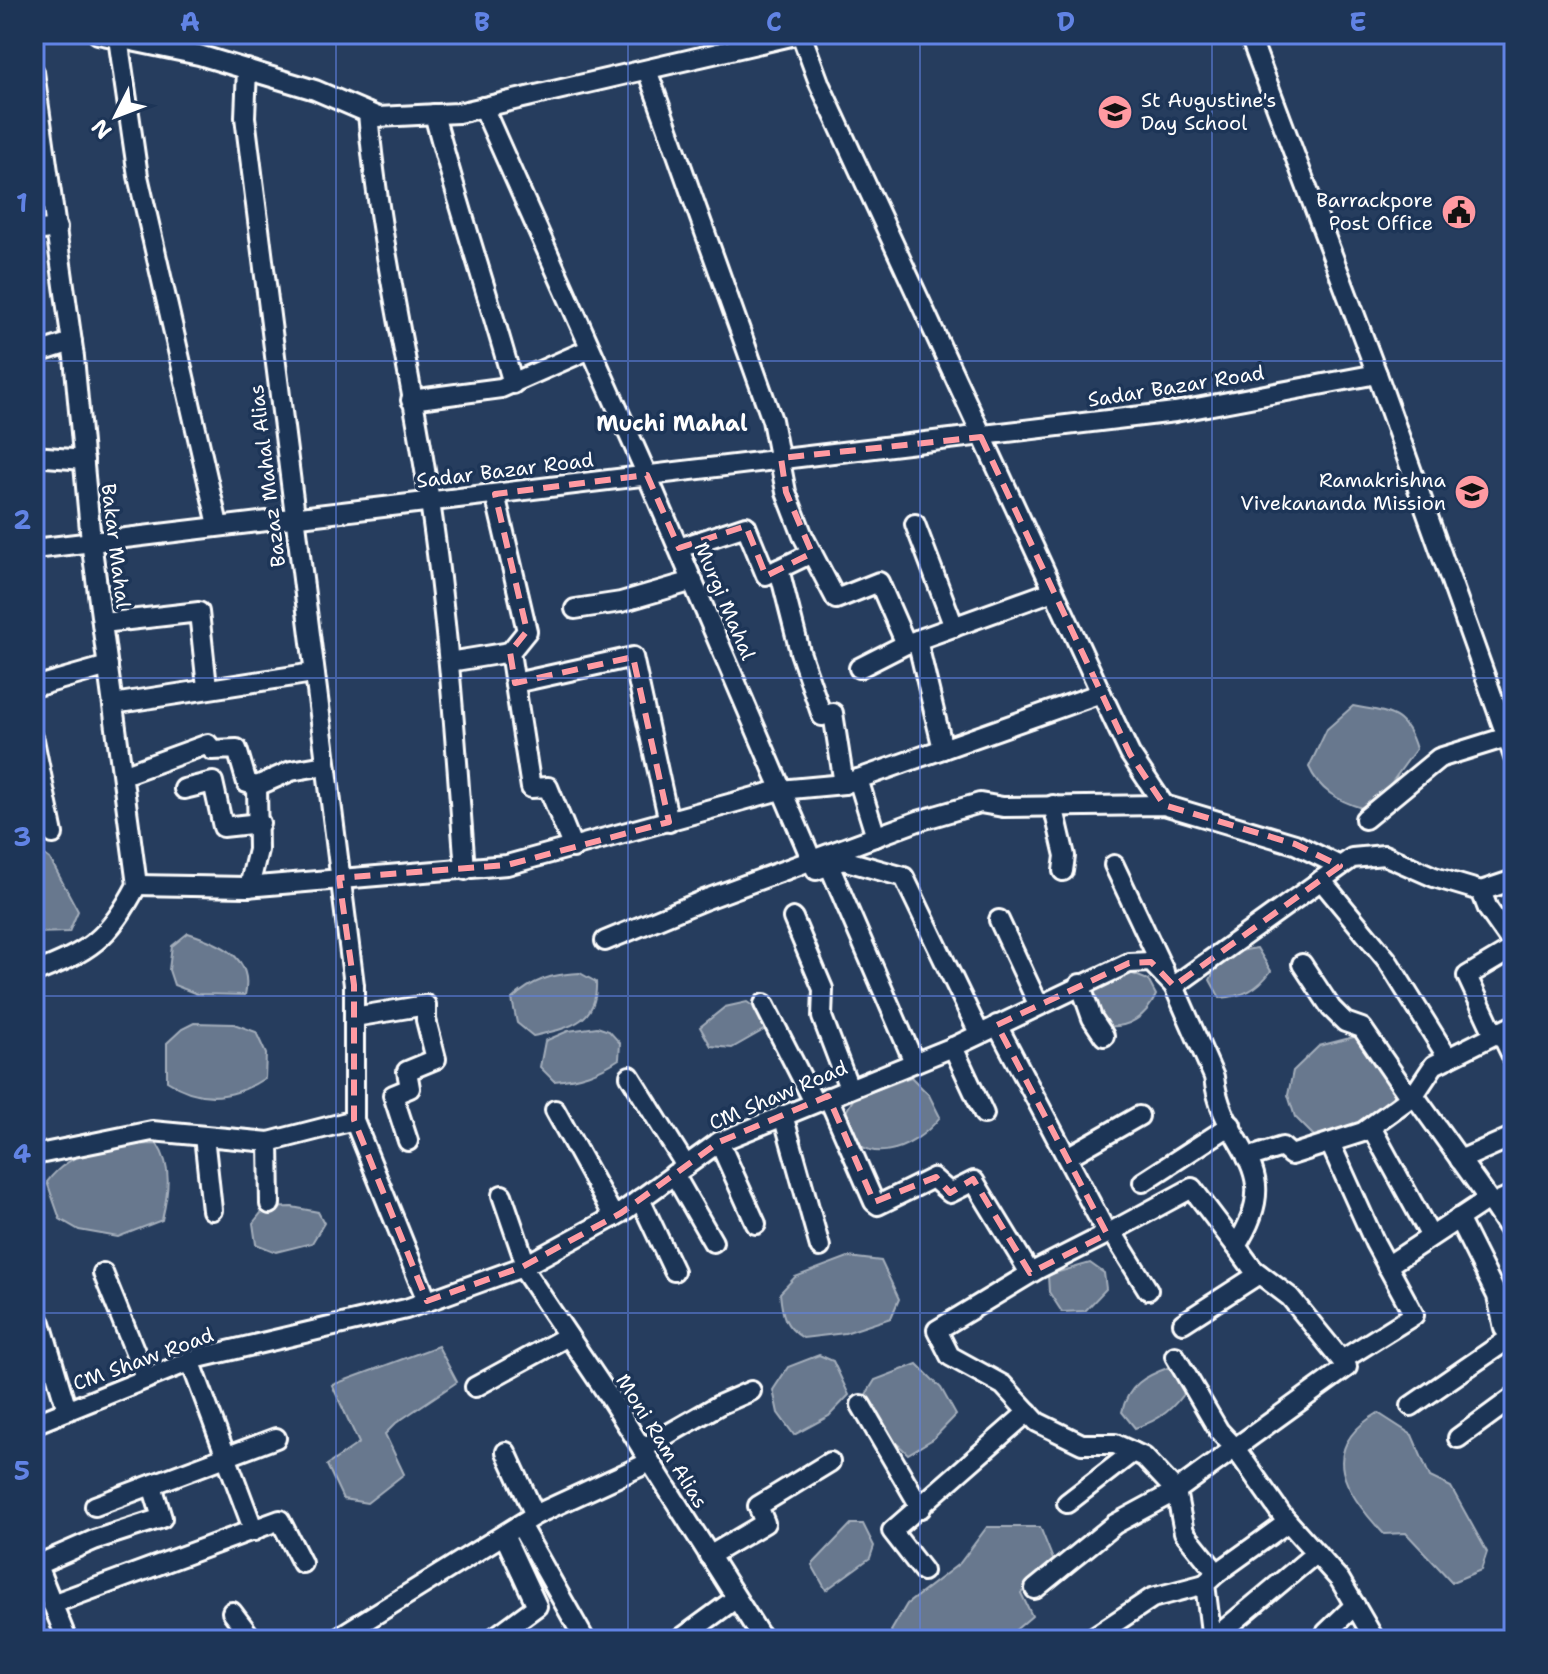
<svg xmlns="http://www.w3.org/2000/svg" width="1548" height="1674" font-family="'Shantell Sans',sans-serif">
	<rect width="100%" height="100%" fill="#263d5e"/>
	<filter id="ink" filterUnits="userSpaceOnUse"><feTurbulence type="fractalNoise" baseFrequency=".0125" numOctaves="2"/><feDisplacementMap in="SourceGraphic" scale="16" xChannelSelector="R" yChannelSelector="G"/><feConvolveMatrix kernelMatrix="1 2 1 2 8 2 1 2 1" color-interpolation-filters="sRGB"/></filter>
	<g filter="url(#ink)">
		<g fill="#67788e" stroke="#a4aebb" stroke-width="2">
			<path d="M1353,706C1389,713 1405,711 1416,749L1379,800L1362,808C1338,801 1319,790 1309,767L1327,729Z"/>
			<polygon points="34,847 50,859 78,911 69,932 34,933"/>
			<path d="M188,933C219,943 254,956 245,995L197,994L174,985L169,970L172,946Z"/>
			<path d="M1257,948L1271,971C1257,990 1244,996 1220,998L1210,980C1219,957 1233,951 1257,948Z"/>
			<path d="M1128,972L1148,980L1156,995C1146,1017 1128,1029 1104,1026L1088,996L1101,984Z"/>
			<path d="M580,973L596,982C598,1024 567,1028 533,1036L517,1023L512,999C533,980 551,974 580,973Z"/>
			<polygon points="747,1002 760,1011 767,1028 732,1048 711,1046 700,1027 725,1007"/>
			<path d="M194,1023L234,1024L256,1032L266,1054L265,1078C232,1100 200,1103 167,1081V1043L182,1029Z"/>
			<path d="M597,1027L609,1031L620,1043L619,1059C598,1073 579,1079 554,1081L540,1067L545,1041L568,1031Z"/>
			<polygon points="1362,1035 1395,1083 1391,1106 1357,1130 1321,1143 1295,1117 1288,1095 1293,1071 1319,1046"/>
			<path d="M911,1077L929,1095L940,1117C914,1151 855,1174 844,1115L854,1098Z"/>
			<path d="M157,1144C173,1168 168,1193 162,1220L118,1237L79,1230L60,1219L47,1182C74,1146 115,1145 157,1144Z"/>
			<polygon points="292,1207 318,1212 324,1223 312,1243 276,1252 256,1244 253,1223 265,1208"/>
			<path d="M848,1257L881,1261L899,1299L891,1318L845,1333L803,1338C784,1326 782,1315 780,1293L795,1277Z"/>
			<polygon points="1090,1263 1104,1273 1106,1289 1085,1311 1062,1312 1049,1292 1048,1275"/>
			<polygon points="438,1346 457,1382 396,1423 385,1434 404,1474 367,1503 343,1499 327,1465 359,1443 332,1385"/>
			<polygon points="819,1355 833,1361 849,1395 829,1416 794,1435 778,1413 773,1390 788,1367"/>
			<polygon points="917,1364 941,1388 956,1415 933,1439 908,1454 879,1427 865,1396 875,1380"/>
			<path d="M1170,1367L1180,1370L1189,1386C1174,1408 1161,1420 1135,1428L1122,1412C1128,1385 1145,1376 1170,1367Z"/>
			<path d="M1378,1413L1412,1435L1430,1477L1451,1487L1487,1552L1481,1570L1452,1582L1406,1533L1384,1534C1345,1493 1316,1449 1378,1413Z"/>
			<polygon points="851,1524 863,1524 874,1546 870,1558 826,1590 812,1565"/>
			<polygon points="987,1527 1040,1527 1054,1562 1021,1593 1032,1616 1004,1640 896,1640 891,1631 907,1604 960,1563"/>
		</g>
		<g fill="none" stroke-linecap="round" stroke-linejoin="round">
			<defs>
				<g id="minor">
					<polyline points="98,34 199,55 315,90 378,117 458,113 800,34"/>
					<polyline points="801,34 820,85 1101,693 1130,754 1164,805"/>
					<polyline points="1249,34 1377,374 1514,757"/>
					<polyline points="118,38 138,176 218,525"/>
					<polyline points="247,69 245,117 354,985 354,1120 427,1301"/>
					<polyline points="647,70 772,420 786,492 803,536 836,599 879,582 906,644"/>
					<path d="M34,72L74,357L91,541L137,885C109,939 90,951 34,973"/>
					<polyline points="483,107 647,475 816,870 843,860 904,877 979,1033"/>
					<path d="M368,113C379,244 411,372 430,502C448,624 456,747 465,870"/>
					<path d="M434,114C458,205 488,294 513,384"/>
					<polyline points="34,231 57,228"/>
					<polyline points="34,354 72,342"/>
					<polyline points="411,400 501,388 590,349"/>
					<polyline points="34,456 84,460"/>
					<polyline points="495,494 527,631 510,652"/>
					<polyline points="915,524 954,627"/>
					<polyline points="679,548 746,526 766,575 812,553"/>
					<polyline points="34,549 1175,412 1377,374"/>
					<polyline points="779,569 800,652 822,716 833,713 844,784"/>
					<polyline points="575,609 621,602 693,581"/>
					<polyline points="103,623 199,612 207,687"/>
					<polyline points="917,640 943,749"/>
					<polyline points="449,662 510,652 531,788 548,787 573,848"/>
					<polyline points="859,668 906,644 1053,591"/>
					<polyline points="515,683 633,657 669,822"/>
					<polyline points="34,687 108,666"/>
					<polyline points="113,704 313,673"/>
					<polyline points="34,740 53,834"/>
					<polyline points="123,775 208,744 212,750 237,749 247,783 257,786 258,850 249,887"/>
					<polyline points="858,779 876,837"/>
					<polyline points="257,786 291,771 325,765"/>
					<polyline points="184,789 213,782 223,827 260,823"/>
					<polyline points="1053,805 1065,856 1063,871"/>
					<polyline points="1365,819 1439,758 1507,737"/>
					<polyline points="829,865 914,1062"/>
					<polyline points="1114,865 1164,971"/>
					<polyline points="1321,880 1387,960 1448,1058"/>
					<polyline points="137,885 246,887 507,865 780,790 844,784 1101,693"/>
					<polyline points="1481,891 1488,909 1514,946"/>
					<polyline points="793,918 823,989 822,1017 849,1088"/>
					<polyline points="999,920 1038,1004"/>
					<polyline points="605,941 704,900 918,821 980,803 1003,807 1164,805 1295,844 1340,866"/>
					<polyline points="1302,964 1331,1008 1345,1022 1362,1028 1410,1098"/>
					<polyline points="1080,984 1092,1018 1104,1036"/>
					<path d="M1174,986L1214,1077C1222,1151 1289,1164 1236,1246L1253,1269L1290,1297L1347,1367L1235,1448L1282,1515L1340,1580L1375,1640"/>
					<polyline points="764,1004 814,1102"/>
					<polyline points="354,1017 426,1005 426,1020 436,1059 407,1071 410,1088 393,1095 408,1141"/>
					<polyline points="997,1025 1107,1234 1038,1269 937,1330 950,1356 1003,1385 1037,1422 1082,1444 1115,1444 1144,1457 1176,1491 1184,1532 1217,1573 1205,1584 1212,1640"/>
					<polyline points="1500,1031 1514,1060"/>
					<polyline points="1494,1034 1467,976 1514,948"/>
					<polyline points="953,1047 984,1114"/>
					<polyline points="630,1076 686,1166"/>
					<polyline points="1414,1095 1434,1065 1514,1025"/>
					<polyline points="828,1097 874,1202 878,1205 933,1178 950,1193 974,1181 1030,1273"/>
					<polyline points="555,1110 614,1217"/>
					<polyline points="783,1115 820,1247"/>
					<polyline points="1371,1127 1430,1235"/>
					<polyline points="204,1136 212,1210"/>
					<polyline points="269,1142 270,1204"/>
					<polyline points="719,1142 756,1224"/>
					<polyline points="1330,1143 1375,1243 1414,1315 1342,1360"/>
					<polyline points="34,1155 152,1131 269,1142 354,1120"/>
					<polyline points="1067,1157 1139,1116"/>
					<polyline points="1247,1158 1282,1147 1291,1155 1363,1132 1414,1095 1492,1204 1514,1194"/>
					<polyline points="1460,1160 1514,1136"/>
					<polyline points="674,1174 713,1242"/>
					<polyline points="1143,1182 1231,1125"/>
					<polyline points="502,1195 526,1265"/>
					<polyline points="640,1199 674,1271"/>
					<polyline points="1492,1204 1514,1237"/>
					<polyline points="1458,1218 1497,1296 1504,1328 1514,1342"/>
					<polyline points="1112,1232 1148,1290"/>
					<polyline points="1107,1234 1192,1188 1236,1246"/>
					<polyline points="1387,1266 1488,1199"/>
					<polyline points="522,1267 610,1398 763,1640"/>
					<polyline points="103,1273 146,1379"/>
					<polyline points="41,1323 67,1410"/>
					<polyline points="1183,1323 1259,1274"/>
					<polyline points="190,1360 254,1531"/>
					<polyline points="475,1387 568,1336"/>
					<polyline points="861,1405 921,1508"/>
					<polyline points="1411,1406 1510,1338"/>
					<polyline points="34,1424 198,1358 406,1309 522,1267 621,1213 719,1142 953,1047 1129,963 1151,962 1174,986 1352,858 1384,855 1434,877 1481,891 1514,880"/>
					<polyline points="1458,1438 1514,1397"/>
					<polyline points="642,1449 719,1405 751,1391"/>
					<polyline points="506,1452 535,1515"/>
					<polyline points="1067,1503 1133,1452"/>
					<polyline points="95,1506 276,1438"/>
					<polyline points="520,1525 585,1640"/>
					<polyline points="709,1556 765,1523 758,1506 830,1462"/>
					<polyline points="34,1558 67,1640"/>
					<polyline points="37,1565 94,1540 162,1518 152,1485"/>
					<polyline points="923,1571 892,1531 1028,1412"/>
					<polyline points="1217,1573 1288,1522"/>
					<polyline points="1035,1589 1115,1524 1176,1491 1235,1448 1219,1431 1175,1356"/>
					<polyline points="52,1604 280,1520 302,1563"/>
					<polyline points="232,1612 253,1640"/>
					<polyline points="334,1640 535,1515 650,1462"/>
					<polyline points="491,1640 537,1606 504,1535"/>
					<polyline points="679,1640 735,1599"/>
					<polyline points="1089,1640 1152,1598 1205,1584"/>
					<polyline points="1212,1640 1316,1553"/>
					<polyline points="1328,1640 1326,1633 1355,1605"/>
					<polyline points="1509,1640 1514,1632"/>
				</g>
			</defs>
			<use href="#minor" stroke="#fff" stroke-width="24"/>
			<use href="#minor" stroke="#1d3557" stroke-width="18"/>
		</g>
	</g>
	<path fill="none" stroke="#ff9aa2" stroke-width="6" stroke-dasharray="16 10" stroke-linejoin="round" d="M981,437L1130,754L1164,805L1295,844L1340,866L1174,986L1151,962L1129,963L997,1025L1107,1234L1030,1273L973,1179L950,1193L936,1177L874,1202L828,1096L719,1142L621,1213L522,1267L427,1301L354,1120V985L339,878L507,865L669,822L633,657L515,683L510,652L527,631L495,494L647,475L679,548L746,526L766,576L812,553L786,492L781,458Z"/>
	<path fill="none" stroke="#6183e4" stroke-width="2" stroke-opacity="0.55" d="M336,34V1640M628,34V1640M920,34V1640M1212,34V1640M34,361H1514M34,678H1514M34,996H1514M34,1313H1514"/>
	<defs>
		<symbol id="school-disc" viewBox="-11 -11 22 22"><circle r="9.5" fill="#ff9aa2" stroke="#1d3557"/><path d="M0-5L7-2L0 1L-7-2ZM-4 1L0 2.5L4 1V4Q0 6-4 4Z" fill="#111"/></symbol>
		<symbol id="civic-disc" viewBox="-11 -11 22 22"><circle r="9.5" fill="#ff9aa2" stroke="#1d3557"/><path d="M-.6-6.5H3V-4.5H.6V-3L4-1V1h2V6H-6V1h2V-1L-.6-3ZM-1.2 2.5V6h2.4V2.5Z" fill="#111"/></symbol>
	</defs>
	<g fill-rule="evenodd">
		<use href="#school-disc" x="1095" y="92" width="40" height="40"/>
		<use href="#civic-disc" x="1439" y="192" width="40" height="40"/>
		<use href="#school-disc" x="1452" y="472" width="40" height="40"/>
	</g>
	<g text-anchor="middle" stroke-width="7" stroke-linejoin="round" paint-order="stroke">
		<g font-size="20" fill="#fff" stroke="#1d3557" text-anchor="end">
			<text x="1141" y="107" text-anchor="start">St Augustine's<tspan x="1141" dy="23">Day School</tspan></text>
			<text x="1433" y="207">Barrackpore<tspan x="1433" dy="23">Post Office</tspan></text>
			<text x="1446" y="487">Ramakrishna<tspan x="1446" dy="23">Vivekananda Mission</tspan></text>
		</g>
		<g font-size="20" fill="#fff" stroke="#1d3557">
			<text transform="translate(1176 386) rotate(-9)" y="7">Sadar Bazar Road</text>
			<text transform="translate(505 470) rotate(-7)" y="7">Sadar Bazar Road</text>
			<text transform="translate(267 476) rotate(-97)" y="7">Bazaz Mahal Alias</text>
			<text transform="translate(116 546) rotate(83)" y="7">Bakar Mahal</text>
			<text transform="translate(725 601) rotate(67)" y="7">Murgi Mahal</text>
			<text transform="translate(778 1095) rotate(-23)" y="7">CM Shaw Road</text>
			<text transform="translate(143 1359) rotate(-20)" y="7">CM Shaw Road</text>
			<text transform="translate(662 1441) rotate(58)" y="7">Moni Ram Alias</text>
		</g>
		<g font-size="22" font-weight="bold" fill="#fff" stroke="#1d3557">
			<text x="672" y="431">Muchi Mahal</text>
		</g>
	</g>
	<rect width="1548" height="1674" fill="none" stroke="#1d3557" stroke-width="88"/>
	<g transform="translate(116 116) rotate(228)" stroke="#1d3557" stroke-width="6" paint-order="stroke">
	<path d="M0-6L14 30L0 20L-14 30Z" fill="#ffffff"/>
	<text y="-12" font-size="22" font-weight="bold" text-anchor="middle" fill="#ffffff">N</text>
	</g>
	<rect x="44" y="44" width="1460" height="1586" fill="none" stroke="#6183e4" stroke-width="3"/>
	<g font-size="26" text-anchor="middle" font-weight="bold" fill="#6183e4">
		<text x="190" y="31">A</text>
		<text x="482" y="31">B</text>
		<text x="774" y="31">C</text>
		<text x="1066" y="31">D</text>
		<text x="1358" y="31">E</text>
		<text x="22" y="212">1</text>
		<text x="22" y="529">2</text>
		<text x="22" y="846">3</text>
		<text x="22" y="1163">4</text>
		<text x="22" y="1480">5</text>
	</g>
</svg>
